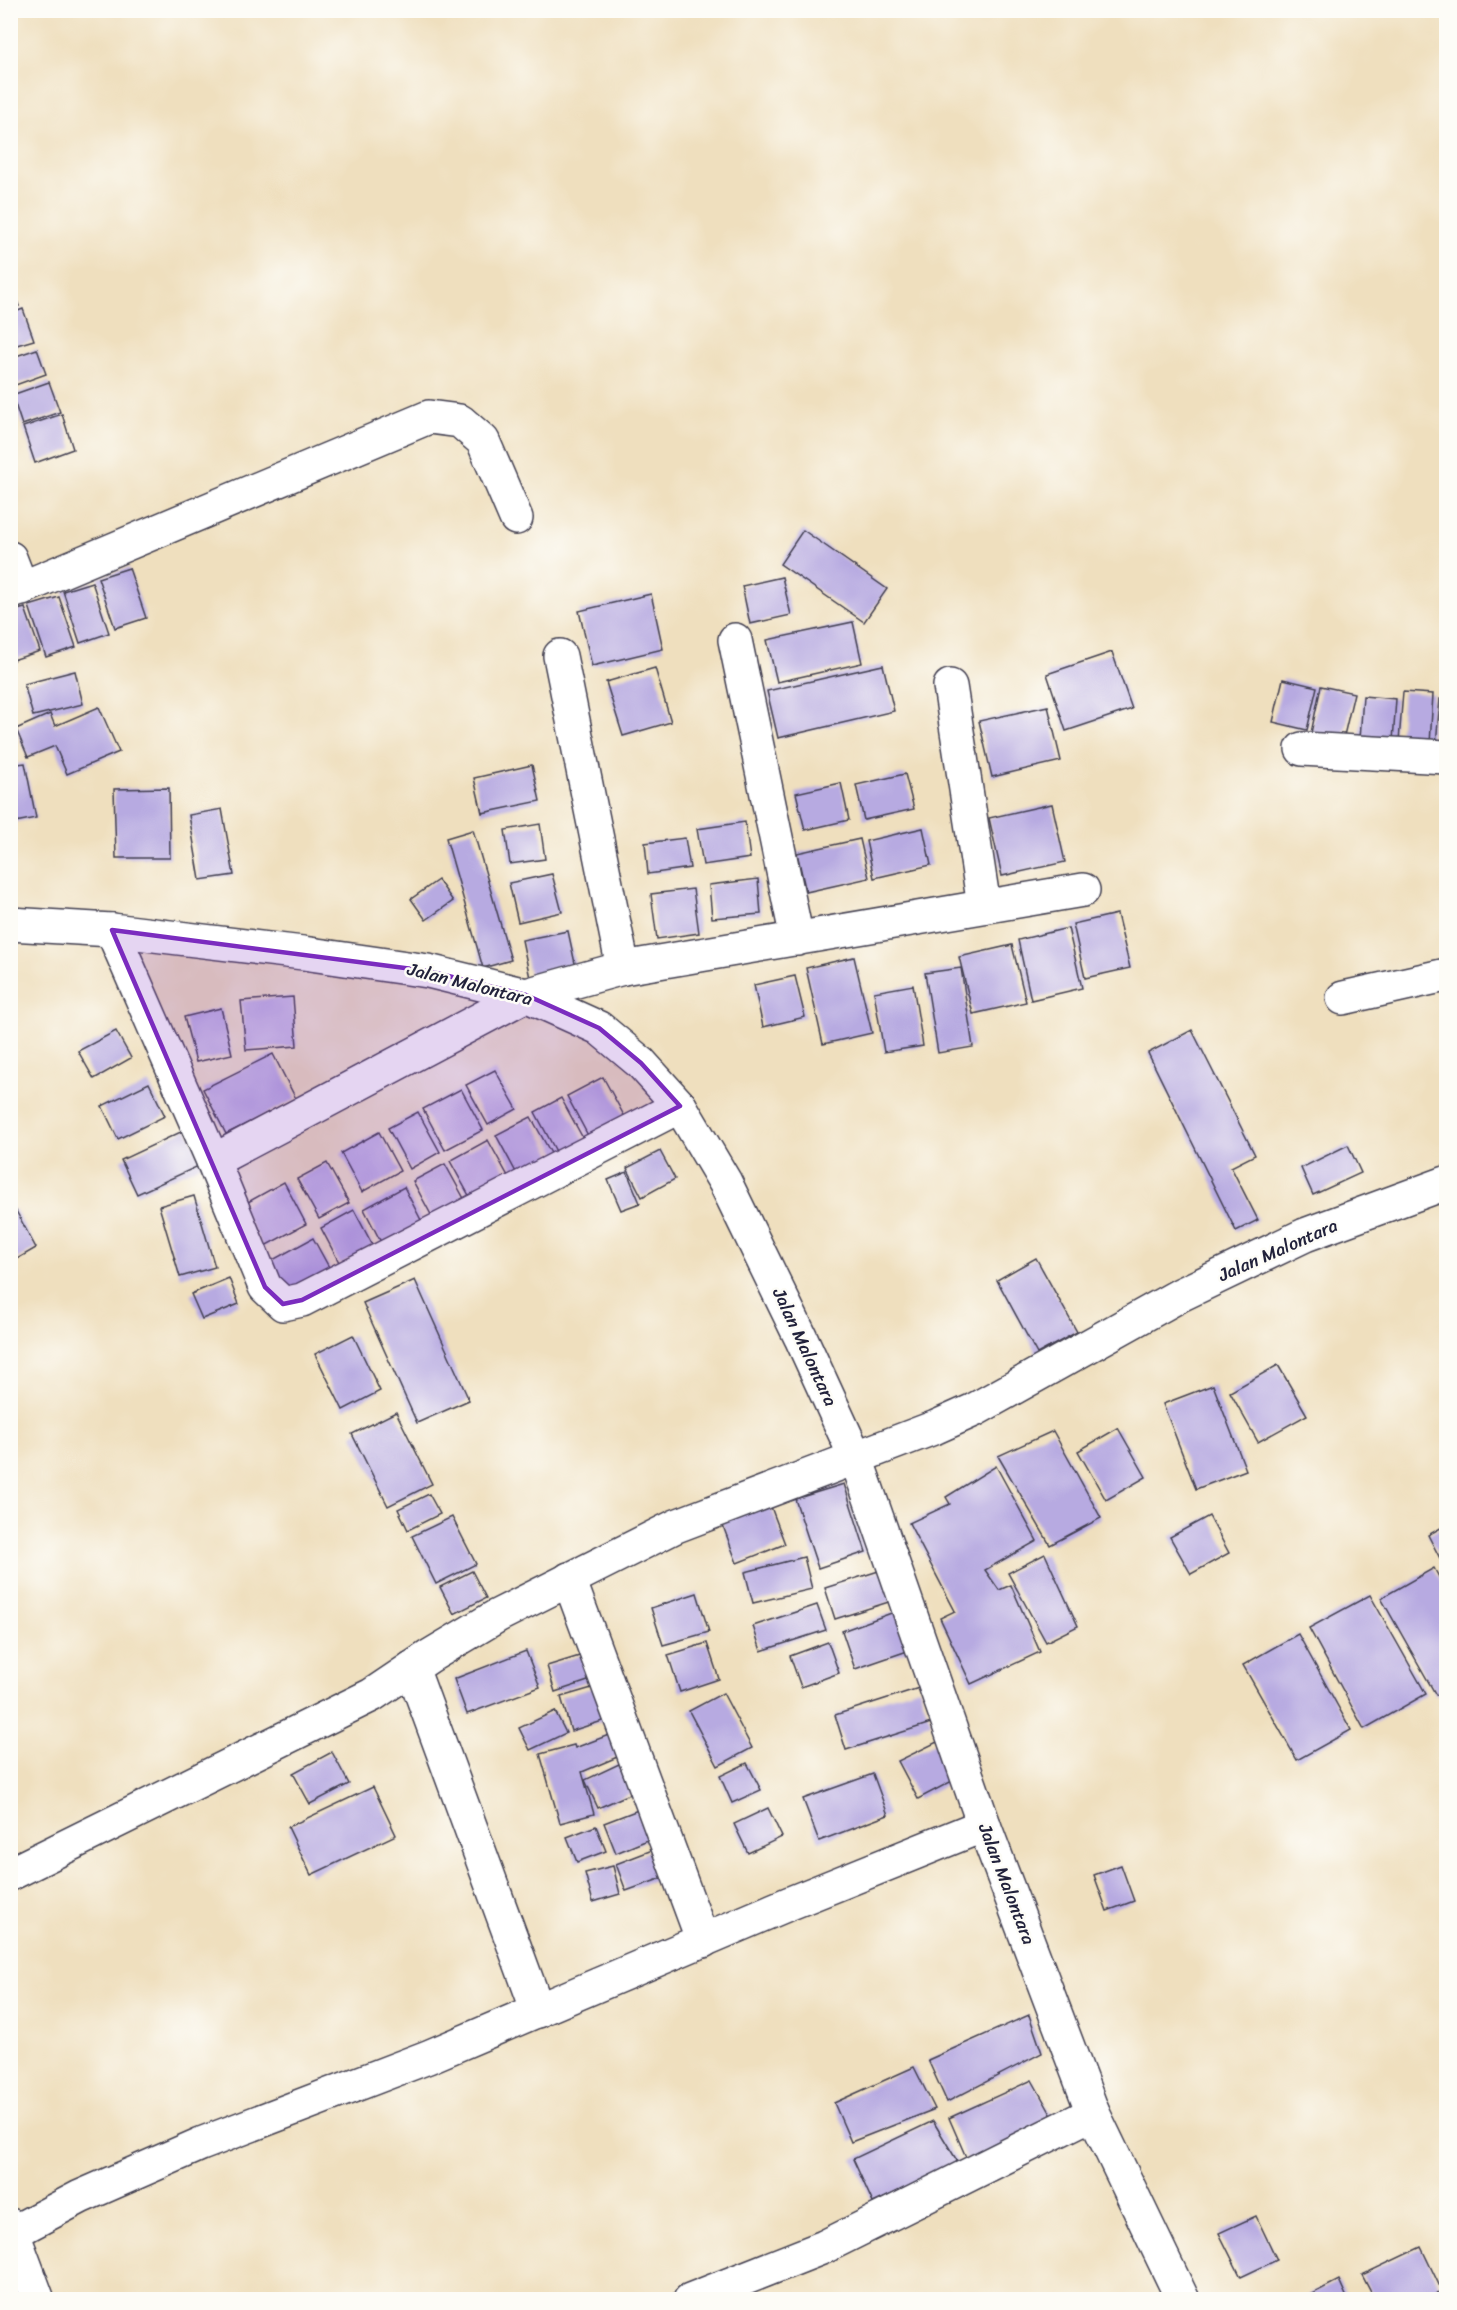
<svg xmlns="http://www.w3.org/2000/svg" width="1457" height="2310" font-family="Sriracha,sans-serif">
	<rect width="100%" height="100%" fill="#fdfcf7"/>
	<filter id="ink" filterUnits="userSpaceOnUse"><feTurbulence type="fractalNoise" baseFrequency=".0167" numOctaves="2"/><feDisplacementMap in="SourceGraphic" scale="12" xChannelSelector="R" yChannelSelector="G"/><feConvolveMatrix kernelMatrix="1 2 1 2 8 2 1 2 1" color-interpolation-filters="sRGB"/></filter>
	<filter id="wash" filterUnits="userSpaceOnUse"><feTurbulence type="fractalNoise" baseFrequency=".008" numOctaves="4" result="noise"/><feDisplacementMap in="SourceGraphic" scale="24" xChannelSelector="R" yChannelSelector="G"/><feGaussianBlur stdDeviation="1.35" result="paint"/><feColorMatrix in="noise" values="0 0 0 0 0 0 0 0 0 0 0 0 0 0 0 0 0 1.4 0 .05"/><feComposite in="paint" operator="in"/></filter>
	<g filter="url(#wash)">
		<rect width="100%" height="100%" fill="#efdfbe"/>
		<g id="blocks">
			<g fill="#b7aae1">
				<polygon points="10,284 19,306 10,308"/>
				<polygon points="23,309 34,340 10,347 10,314"/>
				<polygon points="37,349 46,374 10,387 10,358"/>
				<polygon points="49,382 60,412 22,425 12,395"/>
				<polygon points="62,414 73,449 35,463 23,427"/>
				<polygon points="803,530 887,589 864,622 780,564"/>
				<polygon points="129,568 146,618 115,628 98,578"/>
				<polygon points="782,577 791,615 750,624 742,586"/>
				<polygon points="92,582 109,633 80,643 63,591"/>
				<polygon points="651,594 663,649 592,666 579,611"/>
				<polygon points="59,597 76,647 46,657 29,606"/>
				<polygon points="25,608 40,651 10,661 10,612"/>
				<polygon points="853,622 862,663 777,682 767,640"/>
				<polygon points="1112,652 1132,709 1066,731 1047,674"/>
				<polygon points="883,665 894,711 778,738 767,691"/>
				<polygon points="655,668 671,722 623,736 606,682"/>
				<polygon points="75,671 83,704 33,716 24,684"/>
				<polygon points="1283,679 1317,687 1307,730 1273,722"/>
				<polygon points="1321,686 1354,693 1343,740 1311,733"/>
				<polygon points="1403,692 1433,694 1430,744 1399,741"/>
				<polygon points="1363,696 1396,699 1393,741 1360,739"/>
				<polygon points="1440,699 1446,700 1446,745 1436,744"/>
				<polygon points="1048,706 1061,761 992,777 979,721"/>
				<polygon points="99,707 119,752 67,774 55,746 28,757 16,729 50,714 55,726"/>
				<polygon points="25,763 36,818 10,823 10,765"/>
				<polygon points="532,765 540,801 482,813 474,778"/>
				<polygon points="905,774 914,809 864,820 856,785"/>
				<polygon points="841,783 849,820 805,830 796,793"/>
				<polygon points="169,788 170,858 116,858 114,789"/>
				<polygon points="1052,804 1065,862 1002,876 989,818"/>
				<polygon points="222,809 234,875 200,880 189,815"/>
				<polygon points="745,822 750,858 703,865 697,829"/>
				<polygon points="540,824 545,859 510,864 505,830"/>
				<polygon points="923,828 931,865 874,878 866,841"/>
				<polygon points="473,830 511,960 483,968 446,838"/>
				<polygon points="685,838 690,868 648,874 645,843"/>
				<polygon points="860,839 869,878 806,892 797,853"/>
				<polygon points="552,874 562,912 518,922 509,883"/>
				<polygon points="758,879 761,914 712,918 709,885"/>
				<polygon points="438,880 453,901 426,920 411,899"/>
				<polygon points="693,889 699,933 657,939 651,894"/>
				<polygon points="1117,914 1130,968 1085,978 1073,924"/>
				<polygon points="1068,928 1082,988 1031,1000 1018,940"/>
				<polygon points="568,931 576,968 530,978 522,940"/>
				<polygon points="1012,945 1026,1002 973,1014 959,957"/>
				<polygon points="854,957 872,1033 823,1044 806,968"/>
				<polygon points="961,968 973,1047 938,1053 925,973"/>
				<polygon points="795,976 805,1017 763,1027 754,985"/>
				<polygon points="913,985 923,1046 884,1052 874,992"/>
				<polygon points="293,997 297,1046 246,1050 241,1001"/>
				<polygon points="221,1008 232,1054 196,1062 184,1017"/>
				<polygon points="1192,1030 1255,1155 1231,1167 1258,1220 1236,1231 1148,1053"/>
				<polygon points="116,1031 131,1058 94,1079 78,1051"/>
				<polygon points="273,1054 296,1099 226,1134 203,1089"/>
				<polygon points="495,1070 517,1109 488,1125 466,1085"/>
				<polygon points="603,1077 627,1121 591,1141 567,1096"/>
				<polygon points="149,1083 165,1116 118,1139 102,1106"/>
				<polygon points="461,1089 483,1130 445,1150 423,1109"/>
				<polygon points="561,1098 585,1142 559,1157 535,1112"/>
				<polygon points="418,1112 440,1152 410,1169 388,1128"/>
				<polygon points="531,1117 553,1157 518,1176 496,1135"/>
				<polygon points="187,1129 203,1164 137,1194 121,1160"/>
				<polygon points="379,1132 400,1171 362,1192 341,1153"/>
				<polygon points="488,1140 509,1178 471,1199 450,1161"/>
				<polygon points="1348,1145 1361,1173 1313,1195 1301,1168"/>
				<polygon points="660,1151 675,1179 642,1197 627,1168"/>
				<polygon points="327,1163 349,1203 319,1219 297,1179"/>
				<polygon points="445,1164 467,1204 435,1222 413,1181"/>
				<polygon points="627,1172 640,1203 621,1210 608,1180"/>
				<polygon points="284,1182 306,1224 263,1247 241,1206"/>
				<polygon points="404,1187 423,1224 383,1246 364,1209"/>
				<polygon points="194,1196 215,1267 180,1277 159,1206"/>
				<polygon points="15,1209 36,1248 17,1259 10,1246 10,1212"/>
				<polygon points="354,1210 373,1246 340,1264 321,1228"/>
				<polygon points="313,1238 331,1271 288,1295 269,1262"/>
				<polygon points="1036,1258 1077,1332 1037,1354 997,1280"/>
				<polygon points="229,1278 239,1304 202,1319 191,1294"/>
				<polygon points="415,1280 469,1400 417,1423 363,1303"/>
				<polygon points="353,1335 380,1391 343,1410 315,1354"/>
				<polygon points="1278,1365 1307,1415 1258,1442 1230,1392"/>
				<polygon points="1213,1385 1246,1470 1196,1489 1163,1404"/>
				<polygon points="396,1412 432,1484 388,1506 352,1434"/>
				<polygon points="1118,1428 1146,1477 1106,1500 1078,1451"/>
				<polygon points="1053,1431 1101,1518 1050,1545 998,1456"/>
				<polygon points="996,1466 1037,1541 985,1570 999,1590 1011,1585 1040,1652 971,1684 940,1618 955,1611 909,1523 950,1504 946,1497"/>
				<polygon points="844,1484 866,1552 818,1568 795,1499"/>
				<polygon points="429,1494 440,1514 408,1530 398,1509"/>
				<polygon points="768,1499 785,1544 737,1563 720,1518"/>
				<polygon points="1209,1516 1229,1553 1191,1574 1170,1537"/>
				<polygon points="452,1517 476,1564 436,1584 412,1536"/>
				<polygon points="1446,1525 1446,1570 1428,1535"/>
				<polygon points="1045,1554 1078,1626 1046,1642 1008,1573"/>
				<polygon points="804,1557 812,1589 753,1603 745,1572"/>
				<polygon points="1434,1568 1446,1590 1446,1690 1436,1695 1381,1598"/>
				<polygon points="885,1569 895,1600 835,1619 825,1588"/>
				<polygon points="472,1571 486,1598 454,1614 440,1587"/>
				<polygon points="697,1593 709,1632 663,1645 651,1608"/>
				<polygon points="1370,1595 1426,1694 1364,1729 1309,1628"/>
				<polygon points="817,1605 826,1630 761,1651 753,1626"/>
				<polygon points="908,1607 922,1646 855,1669 842,1631"/>
				<polygon points="1298,1634 1351,1730 1297,1760 1243,1665"/>
				<polygon points="828,1642 839,1673 801,1687 790,1656"/>
				<polygon points="707,1643 719,1679 680,1692 668,1655"/>
				<polygon points="526,1651 540,1687 467,1714 454,1679"/>
				<polygon points="586,1654 594,1679 555,1692 547,1666"/>
				<polygon points="602,1685 612,1718 571,1731 561,1697"/>
				<polygon points="919,1688 931,1723 846,1750 835,1715"/>
				<polygon points="723,1693 752,1748 718,1766 689,1711"/>
				<polygon points="555,1711 566,1733 530,1750 519,1728"/>
				<polygon points="614,1733 622,1755 582,1772 594,1814 560,1823 540,1754 574,1745 575,1748"/>
				<polygon points="937,1742 956,1779 918,1799 898,1761"/>
				<polygon points="332,1752 349,1784 310,1804 293,1773"/>
				<polygon points="747,1763 761,1790 732,1803 720,1776"/>
				<polygon points="619,1764 632,1793 598,1808 585,1780"/>
				<polygon points="873,1774 888,1815 819,1841 803,1799"/>
				<polygon points="373,1787 396,1835 311,1875 288,1827"/>
				<polygon points="768,1808 782,1837 748,1853 734,1824"/>
				<polygon points="638,1810 650,1839 616,1853 604,1823"/>
				<polygon points="596,1826 606,1851 577,1862 567,1837"/>
				<polygon points="655,1849 665,1877 626,1891 616,1864"/>
				<polygon points="1121,1865 1134,1901 1107,1911 1094,1875"/>
				<polygon points="613,1866 620,1894 593,1902 585,1873"/>
				<polygon points="1029,2015 1042,2053 947,2102 928,2060"/>
				<polygon points="914,2067 935,2109 851,2142 834,2103"/>
				<polygon points="1032,2080 1057,2125 969,2164 949,2118"/>
				<polygon points="933,2121 959,2164 873,2203 853,2159"/>
				<polygon points="1256,2216 1277,2260 1241,2277 1219,2233"/>
				<polygon points="1421,2247 1442,2291 1424,2300 1375,2300 1362,2275"/>
				<polygon points="10,2280 19,2300 10,2300"/>
				<polygon points="1339,2280 1348,2300 1300,2300"/>
			</g>
		</g>
	</g>
	<g filter="url(#ink)">
		<use href="#blocks" fill-opacity="0" stroke="#413e4f" stroke-width="1.5"/>
		<g fill="none" stroke-linecap="round" stroke-linejoin="round">
			<defs>
				<g id="minor">
					<polyline points="10,558 22,589"/>
					<polyline points="10,593 429,417 460,421 483,441 516,518"/>
					<polyline points="735,640 797,939"/>
					<polyline points="560,656 623,968"/>
					<polyline points="950,686 984,906"/>
					<polyline points="1302,749 1446,757"/>
					<polyline points="10,924 112,930 303,953 428,971 526,995 599,1028 641,1063 680,1106 725,1182 801,1338 856,1458 984,1825 1093,2113 1183,2300"/>
					<polyline points="112,930 213,1161 265,1287 283,1304 302,1300 680,1106"/>
					<polyline points="1343,998 1446,975"/>
					<polyline points="213,1161 526,995 623,968 1083,890"/>
					<polyline points="569,1579 703,1941"/>
					<polyline points="412,1668 538,2011"/>
					<polyline points="10,1874 372,1695 430,1656 497,1616 676,1526 936,1427 974,1410 1180,1295 1305,1235 1446,1183"/>
					<polyline points="10,2225 38,2300"/>
					<polyline points="10,2234 80,2197 201,2144 428,2057 788,1904 984,1825"/>
					<polyline points="690,2300 824,2247 1093,2113"/>
				</g>
			</defs>
			<use href="#minor" stroke="#413e4f" stroke-width="36"/>
			<use href="#minor" stroke="#fff" stroke-width="33"/>
		</g>
	</g>
	<path fill="#7b2cbf" fill-opacity="0.2" stroke="#7b2cbf" stroke-width="4.5" stroke-linejoin="round" d="M112,930L428,971L526,995L599,1028L641,1063L680,1106L302,1300L283,1304L265,1287Z"/>
	<g text-anchor="middle" stroke-width="5" stroke-linejoin="round" paint-order="stroke">
		<g font-size="18" fill="#22223b" stroke="#fdfcf7">
			<text transform="translate(470 984) rotate(14)" y="6">Jalan Malontara</text>
			<text transform="translate(1278 1250) rotate(-24)" y="6">Jalan Malontara</text>
			<text transform="translate(805 1347) rotate(65)" y="6">Jalan Malontara</text>
			<text transform="translate(1007 1884) rotate(69)" y="6">Jalan Malontara</text>
		</g>
	</g>
	<rect width="1457" height="2310" fill="none" stroke="#fdfcf7" stroke-width="36"/>
</svg>
